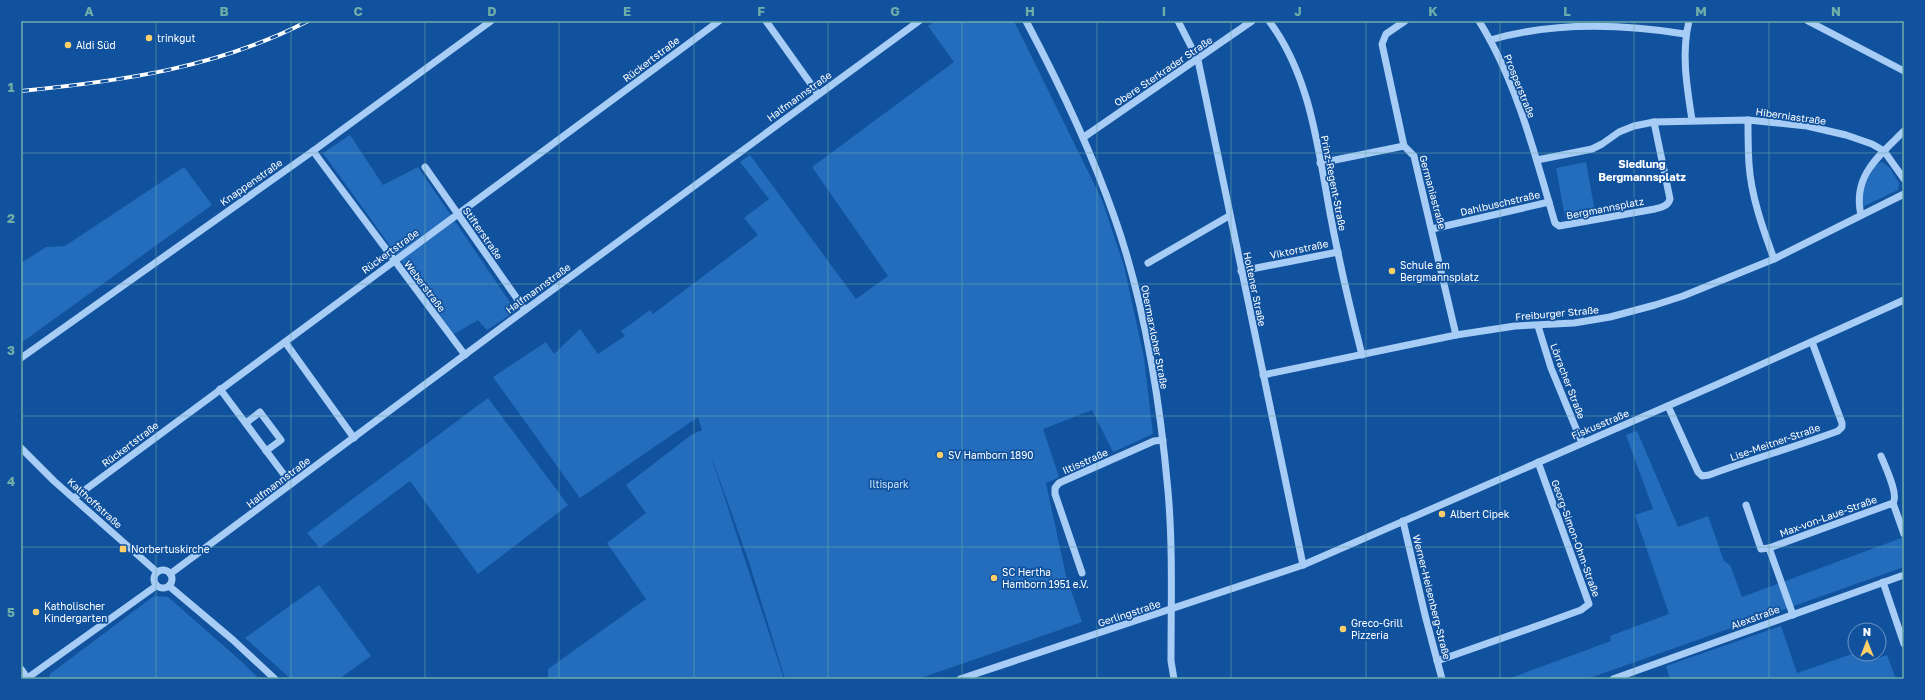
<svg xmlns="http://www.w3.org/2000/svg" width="1925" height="700" font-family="'Golos Text',sans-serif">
	<rect width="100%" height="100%" fill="#11529e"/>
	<g fill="#236dbc">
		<polygon points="936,21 1014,21 1102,200 1124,266 1144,358 1153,434 1113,452 1092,410 1043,429 1059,477 1046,483 1066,576 1082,622 918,679 785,679 749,562 709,450 784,679 548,679 548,669 646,599 607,543 646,513 626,485 691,435 702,430 698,417 580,498 493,377 546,342 554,354 580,329 598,354 625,336 621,331 650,310 653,314 758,235 744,218 769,199 740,162 750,155 856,299 888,276 812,167 954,62 928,26"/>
		<polygon points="350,135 383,185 418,167 516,311 487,330 478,320 454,334 323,153"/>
		<polygon points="1586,162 1595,212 1565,217 1556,168"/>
		<path d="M1882,162L1890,168L1899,183L1898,190L1862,207C1860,195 1870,165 1882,162Z"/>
		<polygon points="184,167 212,205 21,343 21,263 46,247 65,246"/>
		<polygon points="488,398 568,505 478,574 410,481 320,548 307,533"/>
		<polygon points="1637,431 1678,527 1708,516 1724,561 1730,565 1742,597 1904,537 1904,567 1587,679 1508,679 1611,641 1610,636 1669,614 1635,515 1653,509 1626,435"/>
		<polygon points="319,585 371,656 339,679 291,679 245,638"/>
		<polygon points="154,596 168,597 242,662 259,679 49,679 50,674"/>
		<polygon points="1781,626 1797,673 1855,653 1866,654 1869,661 1887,655 1896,679 1670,679 1666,666"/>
	</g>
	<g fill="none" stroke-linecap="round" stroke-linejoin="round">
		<g stroke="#a7ccf5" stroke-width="7">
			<polyline points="766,21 818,94"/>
			<path d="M1026,21C1060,85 1091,150 1115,219C1145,304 1160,401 1168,491C1173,547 1171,605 1171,661L1174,679"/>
			<polyline points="1178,21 1198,60 1303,565"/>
			<path d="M1269,21C1310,75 1318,148 1330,213C1339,261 1350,308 1362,355"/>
			<polyline points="1405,21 1386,34 1382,44 1404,146 1414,156 1456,335"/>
			<path d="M1479,21C1517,82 1535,155 1555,223L1559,226L1655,209C1662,207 1668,206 1670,199L1654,122"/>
			<path d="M1689,21C1681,54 1687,87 1692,120"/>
			<polyline points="1808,21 1904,71"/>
			<path d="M1490,40C1552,22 1623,24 1685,34"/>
			<path d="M1748,120C1748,135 1748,149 1749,164C1751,196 1763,229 1774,259"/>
			<polyline points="1084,137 1252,21"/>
			<polyline points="313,151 465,355"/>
			<polyline points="1537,160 1592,149 1602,144 1619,132 1634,126 1654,122 1748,120 1807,126 1846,135 1872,144 1884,151 1904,179"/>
			<polyline points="1320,163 1404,146"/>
			<polyline points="425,167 525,310"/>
			<path d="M1861,215C1852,176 1879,156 1904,131"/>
			<polyline points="1432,229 1549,202"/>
			<polyline points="1148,263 1229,216"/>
			<polyline points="1241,271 1338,252"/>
			<polyline points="1538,326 1551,368 1582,443"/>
			<polyline points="285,342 354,438"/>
			<polyline points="21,358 313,151 491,21"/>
			<polyline points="1263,375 1456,335 1515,326 1574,323 1610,317 1655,305 1683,296 1774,259 1904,194"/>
			<polyline points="220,389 291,484"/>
			<path d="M1668,406L1698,472L1702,476L1709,475C1752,459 1795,447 1838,431L1842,427V423L1812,342"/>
			<polyline points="246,423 260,412 281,440 266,451"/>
			<polyline points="21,448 54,481 157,572"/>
			<path d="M1881,456C1885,466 1899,495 1893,503"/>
			<polyline points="74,498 719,21"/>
			<polyline points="1746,505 1761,549 1769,548"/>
			<polyline points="1403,521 1425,615 1442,679"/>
			<circle cx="163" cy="579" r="9"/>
			<polyline points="1082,573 1055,494 1055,488 1059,483 1154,441 1163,440"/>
			<polyline points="170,574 517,316 919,21"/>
			<polyline points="1883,582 1904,644"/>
			<polyline points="169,586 233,640 275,679"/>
			<polyline points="1793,615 1769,548 1893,503 1904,534"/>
			<polyline points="1437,661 1548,622 1581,610 1589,604 1538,462"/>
			<polyline points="21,669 28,679"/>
			<polyline points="26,679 156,586"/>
			<polyline points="960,679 1303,565 1718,384 1904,300"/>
			<polyline points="1613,679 1904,575"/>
		</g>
		<defs>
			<path id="rail" d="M21,91C122,81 217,68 308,21"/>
		</defs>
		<use href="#rail" stroke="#fff" stroke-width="4"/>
		<use href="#rail" stroke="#11529e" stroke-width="2.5" stroke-dasharray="8" stroke-linecap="butt"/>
	</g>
	<path fill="none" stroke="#6fada8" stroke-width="1" stroke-opacity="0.55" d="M156,21V679M291,21V679M425,21V679M559,21V679M694,21V679M828,21V679M962,21V679M1097,21V679M1231,21V679M1366,21V679M1500,21V679M1634,21V679M1769,21V679M21,153H1904M21,284H1904M21,416H1904M21,547H1904"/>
	<g fill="#ffd06a" stroke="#11529e" stroke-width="1.5">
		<circle cx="149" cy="38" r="4"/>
		<circle cx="68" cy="45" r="4"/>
		<circle cx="1392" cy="271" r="4"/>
		<circle cx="940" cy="455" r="4"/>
		<circle cx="1442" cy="514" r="4"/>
		<rect x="119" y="545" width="8" height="8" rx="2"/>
		<circle cx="994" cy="578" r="4"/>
		<circle cx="36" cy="612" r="4"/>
		<circle cx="1343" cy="629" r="4"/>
	</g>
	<g text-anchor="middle" stroke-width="3.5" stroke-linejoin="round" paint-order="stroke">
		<g font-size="10" fill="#fff" stroke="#11529e" text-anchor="start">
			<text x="157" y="42">trinkgut</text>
			<text x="76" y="49">Aldi Süd</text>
			<text x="1400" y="269">Schule am<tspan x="1400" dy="12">Bergmannsplatz</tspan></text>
			<text x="948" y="459">SV Hamborn 1890</text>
			<text x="1450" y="518">Albert Cipek</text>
			<text x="131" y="553">Norbertuskirche</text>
			<text x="1002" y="576">SC Hertha<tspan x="1002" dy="12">Hamborn 1951 e.V.</tspan></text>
			<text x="44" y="610">Katholischer<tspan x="44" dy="12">Kindergarten</tspan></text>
			<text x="1351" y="627">Greco-Grill<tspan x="1351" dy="12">Pizzeria</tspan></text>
		</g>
		<g font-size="10" fill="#fff" stroke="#11529e">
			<text transform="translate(651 59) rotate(-37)" y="4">Rückertstraße</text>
			<text transform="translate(1163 71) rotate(-34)" y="4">Obere Sterkrader Straße</text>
			<text transform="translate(1520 86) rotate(68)" y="4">Prosperstraße</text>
			<text transform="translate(799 96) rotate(-36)" y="4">Halfmannstraße</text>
			<text transform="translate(1791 116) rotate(8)" y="4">Hiberniastraße</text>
			<text transform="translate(251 182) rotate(-35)" y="4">Knappenstraße</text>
			<text transform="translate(1334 183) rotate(79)" y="4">Prinz-Regent-Straße</text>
			<text transform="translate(1433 192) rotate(75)" y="4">Germaniastraße</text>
			<text transform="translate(1500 203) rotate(-13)" y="4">Dahlbuschstraße</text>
			<text transform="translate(1605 208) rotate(-11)" y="4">Bergmannsplatz</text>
			<text transform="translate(483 233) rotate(55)" y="4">Stifterstraße</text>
			<text transform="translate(1299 249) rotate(-12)" y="4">Viktorstraße</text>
			<text transform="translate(390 251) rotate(-36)" y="4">Rückertstraße</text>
			<text transform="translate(425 286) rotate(53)" y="4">Weberstraße</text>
			<text transform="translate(538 288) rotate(-36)" y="4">Halfmannstraße</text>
			<text transform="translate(1255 289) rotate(78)" y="4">Holtener Straße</text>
			<text transform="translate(1557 313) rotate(-5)" y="4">Freiburger Straße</text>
			<text transform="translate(1155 337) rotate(79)" y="4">Obermarxloher Straße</text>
			<text transform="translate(1568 381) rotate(69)" y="4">Lörracher Straße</text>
			<text transform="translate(1600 424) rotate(-23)" y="4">Fiskusstraße</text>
			<text transform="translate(1775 442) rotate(-19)" y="4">Lise-Meitner-Straße</text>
			<text transform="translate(130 444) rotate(-37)" y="4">Rückertstraße</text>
			<text transform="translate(1085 461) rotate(-24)" y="4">Iltisstraße</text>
			<text transform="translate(278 482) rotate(-37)" y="4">Halfmannstraße</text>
			<text transform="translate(95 503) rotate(42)" y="4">Kalthoffstraße</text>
			<text transform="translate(1828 516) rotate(-20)" y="4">Max-von-Laue-Straße</text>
			<text transform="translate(1576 538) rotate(70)" y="4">Georg-Simon-Ohm-Straße</text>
			<text transform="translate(1432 597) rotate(76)" y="4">Werner-Heisenberg-Straße</text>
			<text transform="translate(1129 613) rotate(-18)" y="4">Gerlingstraße</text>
			<text transform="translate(1755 617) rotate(-20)" y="4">Alexstraße</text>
		</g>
		<g font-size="10" fill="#cfe6fe" stroke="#11529e">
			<text x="889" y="488">Iltispark</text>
		</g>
		<g font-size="11" font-weight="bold" fill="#fff" stroke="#11529e">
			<text x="1642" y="168">Siedlung<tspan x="1642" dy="13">Bergmannsplatz</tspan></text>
		</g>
	</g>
	<rect width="1925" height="700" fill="none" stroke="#11529e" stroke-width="44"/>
	<g transform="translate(1867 642)"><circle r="19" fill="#11529e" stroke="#7097c5"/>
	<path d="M0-3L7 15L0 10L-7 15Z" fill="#ffd06a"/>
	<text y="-6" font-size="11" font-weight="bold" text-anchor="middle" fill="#ffffff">N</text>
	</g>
	<rect x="22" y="22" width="1881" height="656" fill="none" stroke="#6fada8" stroke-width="1.5"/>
	<g font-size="13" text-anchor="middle" font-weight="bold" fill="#6fada8">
		<text x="89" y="16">A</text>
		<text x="224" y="16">B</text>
		<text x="358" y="16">C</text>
		<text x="492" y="16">D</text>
		<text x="627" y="16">E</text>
		<text x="761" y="16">F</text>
		<text x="895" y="16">G</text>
		<text x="1030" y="16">H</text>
		<text x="1164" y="16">I</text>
		<text x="1298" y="16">J</text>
		<text x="1433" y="16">K</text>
		<text x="1567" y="16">L</text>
		<text x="1701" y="16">M</text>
		<text x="1836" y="16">N</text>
		<text x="11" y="92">1</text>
		<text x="11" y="223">2</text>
		<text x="11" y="355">3</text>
		<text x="11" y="486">4</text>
		<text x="11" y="617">5</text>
	</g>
</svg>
